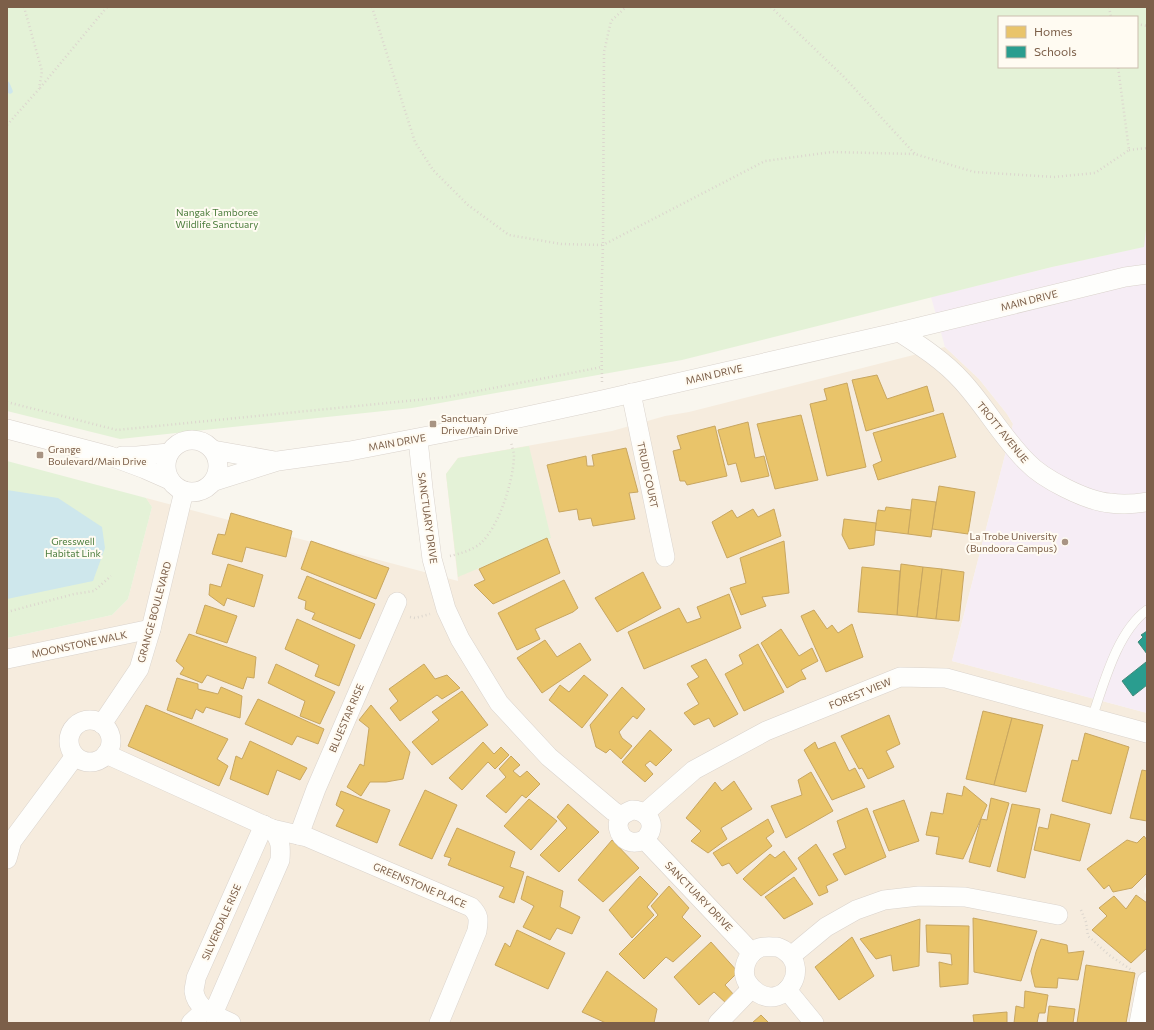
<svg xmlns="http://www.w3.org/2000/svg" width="1154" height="1030" font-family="Commissioner,sans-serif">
	<rect width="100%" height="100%" fill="#f9f6ee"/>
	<polygon fill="#f6ecde" points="945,347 979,379 1007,414 1013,424 952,661 1147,713 1147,883 1144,892 1147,895 1147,1023 7,1023 7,638 112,615 128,599 152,507 146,498 458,581 446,474 458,458 612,431 665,416 689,412"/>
	<polygon fill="#f6edf5" points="1147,222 1147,713 952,661 1013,424 1007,414 979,379 945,347 931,297 1052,267 1143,247"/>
	<g fill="#e4f2d7" fill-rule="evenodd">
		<path d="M7,7H1147V222L1144,247L1052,267L682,360L412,408L120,439L7,411ZM999,17H1137V67H999Z"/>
		<polygon points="529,446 551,538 458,577 446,474 458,458"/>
		<polygon points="7,461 146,498 152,507 128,599 112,615 7,638"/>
	</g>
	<polygon fill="#cee7ec" points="7,490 58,498 102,527 105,548 93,581 7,599"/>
	<g fill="#e9c46a" stroke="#c8a660">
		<polygon points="877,375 887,399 927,386 934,411 866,431 852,380"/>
		<polygon points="847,383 866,467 827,476 810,404 827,400 824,389"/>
		<polygon points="943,413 956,457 878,480 873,465 882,461 873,433"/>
		<polygon points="801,415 818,480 775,489 757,424"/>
		<polygon points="748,422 755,458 764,456 769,476 741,482 736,463 728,465 718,430"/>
		<polygon points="715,426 727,476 687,485 685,481 680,481 673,451 681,449 677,436"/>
		<polygon points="626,448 638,492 629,493 635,519 593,526 591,518 579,520 577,509 559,512 547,465 586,456 587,466 594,466 592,455"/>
		<polygon points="939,486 975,492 968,534 932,529"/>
		<polygon points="912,499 936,502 931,537 908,534"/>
		<polygon points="886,507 911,510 908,534 875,530 878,510 885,511"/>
		<polygon points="753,509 758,517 774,509 781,536 727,558 712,522 732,510 737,518"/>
		<polygon points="231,513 292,531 286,557 246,547 242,562 212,554 218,534 225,535"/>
		<polygon points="844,519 876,523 874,545 849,549 842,535"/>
		<polygon points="547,538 560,573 493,604 474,585 485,580 479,569"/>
		<polygon points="311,541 389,568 376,599 301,569"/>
		<polygon points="784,541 789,593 762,597 766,606 741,615 730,588 746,583 740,558"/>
		<polygon points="228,564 263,575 254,607 227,598 224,606 209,595 210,584 221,587"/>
		<polygon points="901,564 923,567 917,617 897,615"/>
		<polygon points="862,567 900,571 897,615 858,612"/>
		<polygon points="923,567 942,569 936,619 917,617"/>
		<polygon points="942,569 964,572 959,621 936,619"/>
		<polygon points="643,572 661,608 617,632 595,598"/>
		<polygon points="307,576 375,604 360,639 312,619 315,613 305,609 306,601 298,598"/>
		<polygon points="564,580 578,608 573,612 535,629 540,639 517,650 498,613"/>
		<polygon points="729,594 741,628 644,669 628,632 679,608 687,623 701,618 697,607"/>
		<polygon points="205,605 237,616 227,643 196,633"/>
		<polygon points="814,610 827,629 832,625 838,633 852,624 863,657 826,672 801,616"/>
		<polygon points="297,619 355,645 339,686 315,676 319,665 285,649"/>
		<polygon points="781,629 799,656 812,648 818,661 801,670 806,679 801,680 787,688 761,643"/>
		<polygon points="189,634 256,657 254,678 247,677 243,689 207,675 202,683 180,674 184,668 176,661"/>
		<polygon points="545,640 557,657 580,643 591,660 542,693 517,658"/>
		<polygon points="758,644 784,692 744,711 725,674 743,664 739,655"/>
		<polygon points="706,659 738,714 714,727 709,718 694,725 684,713 699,704 687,684 699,677 691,666"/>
		<polygon points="276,664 335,692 320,724 300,716 305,701 268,683"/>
		<polygon points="424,664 435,679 447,675 460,688 442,699 437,695 400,721 390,708 398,701 389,689"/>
		<polygon points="584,675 608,695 582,728 549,700 560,685 569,692"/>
		<polygon points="177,678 198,684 198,689 218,694 221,687 242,696 240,718 206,707 203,713 196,709 192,719 167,710"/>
		<polygon points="622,687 645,709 637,719 633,716 619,732 622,738 632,746 621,759 610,749 606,753 596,747 590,725"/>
		<polygon points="462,691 488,725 432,765 412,742 439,720 432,712"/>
		<polygon points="258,699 324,729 318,744 297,736 292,745 245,724"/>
		<polygon points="146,705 228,739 217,759 228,766 219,786 128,746"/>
		<polygon points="371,705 410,752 403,779 386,782 370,782 361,796 347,787 360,764 364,766 369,728 359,720"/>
		<polygon points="983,711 1012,718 994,785 966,779"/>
		<polygon points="889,715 900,744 886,751 894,767 868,779 862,768 859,769 841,736"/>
		<polygon points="1012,718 1043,725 1026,792 994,785"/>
		<polygon points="650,730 672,750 656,766 650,761 645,765 653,774 645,782 622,762"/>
		<polygon points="1085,733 1129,747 1111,814 1062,801 1072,760 1078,761"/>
		<polygon points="250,741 307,768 300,780 277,770 268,795 230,779 236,756 242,759"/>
		<polygon points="483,742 494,754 501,747 509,755 495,769 488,762 462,790 449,778"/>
		<polygon points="815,742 818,749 835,742 849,771 855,768 865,787 832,800 804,750"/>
		<polygon points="511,756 520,765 513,771 520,777 527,771 540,784 526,798 522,795 506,813 486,796 506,777 499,769"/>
		<polygon points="1142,770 1147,771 1147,821 1130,818"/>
		<polygon points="811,772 833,811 786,838 771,806 802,795 798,780"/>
		<polygon points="734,781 752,809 721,828 727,839 708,853 691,841 701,831 686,818 715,782 722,791"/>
		<polygon points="964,786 987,805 963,859 936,854 939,837 926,835 931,812 943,814 947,793 962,796"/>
		<polygon points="425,790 457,805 432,859 399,845"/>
		<polygon points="341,791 390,810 377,843 336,826 344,810 336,805"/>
		<polygon points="991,798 1009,803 990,867 969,862 981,819 987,820"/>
		<polygon points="529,799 557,821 531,850 504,826"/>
		<polygon points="904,800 919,841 889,851 873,811"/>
		<polygon points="568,804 599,832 559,872 540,855 567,828 557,817"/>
		<polygon points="1012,804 1040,809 1025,878 997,871"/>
		<polygon points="867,808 886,857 845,875 833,854 846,848 837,821"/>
		<polygon points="1051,814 1090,824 1080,861 1034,850 1039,827 1048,829"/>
		<polygon points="768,819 774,832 766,838 772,846 737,874 729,863 722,866 713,853"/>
		<polygon points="457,828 515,852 510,867 524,872 514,903 499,897 504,887 448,865 451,858 444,856"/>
		<polygon points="1144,836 1147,840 1147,873 1132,888 1113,892 1109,885 1104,889 1087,869 1127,840 1137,843"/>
		<polygon points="612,840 639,868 603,902 578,880"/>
		<polygon points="816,844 838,880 826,886 828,892 819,896 798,858"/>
		<polygon points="784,851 797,869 761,896 743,879 770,854 775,858"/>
		<polygon points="527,876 563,891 560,907 580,917 572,934 557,928 550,940 523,927 534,906 521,899"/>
		<polygon points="640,876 658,894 647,907 654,915 632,938 609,910"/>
		<polygon points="794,877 813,904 784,919 765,897"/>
		<polygon points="669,886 689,908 682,917 701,936 673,962 666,957 644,979 619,954 658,915 651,906"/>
		<polygon points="1136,895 1147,903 1147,948 1131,963 1092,930 1107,916 1099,908 1114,896 1126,909"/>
		<polygon points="973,918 1037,931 1021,981 974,972"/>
		<polygon points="920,919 919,966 893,971 891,955 876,959 860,939"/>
		<polygon points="926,925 969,926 968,984 940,987 939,962 952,965 951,954 927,952"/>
		<polygon points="517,930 565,953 548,989 495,965 505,943 510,947"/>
		<polygon points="852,937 874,976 839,1000 815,967"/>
		<polygon points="1041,939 1067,945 1068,953 1084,951 1078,980 1058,978 1057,988 1035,987 1031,971 1036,952"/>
		<polygon points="711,942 738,972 725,985 735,996 727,1004 714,992 699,1005 674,977"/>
		<polygon points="1086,965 1135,973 1126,1023 1077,1023"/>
		<polygon points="607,971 657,1009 654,1023 606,1023 582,1012"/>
		<polygon points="1025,991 1048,995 1045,1013 1039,1013 1037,1023 1014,1023 1016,1006 1024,1008"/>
		<polygon points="1049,1006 1075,1009 1073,1023 1047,1023"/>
		<polygon points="1007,1012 1007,1023 974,1023 973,1015"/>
		<polygon points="761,1015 769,1023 752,1023"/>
	</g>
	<g fill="#2a9d8f" stroke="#438a7a">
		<polygon points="1147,631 1147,654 1138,642 1143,637 1141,635"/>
		<polygon points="1146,662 1147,685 1133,696 1122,681"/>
	</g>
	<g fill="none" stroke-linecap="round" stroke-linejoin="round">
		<polyline stroke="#cee7ec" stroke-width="5.5" points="7,84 10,91"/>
		<defs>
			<path id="service" d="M1092,718C1104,683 1117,632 1147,610"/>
			<g id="minor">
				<path d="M899,332C921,346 944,361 962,381C985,406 1002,437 1027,462C1043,479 1086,501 1110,503C1123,505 1135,504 1147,502"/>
				<polyline points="631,393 665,557"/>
				<polyline points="7,429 110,456 145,469 170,480"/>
				<polyline points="418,439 423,488 432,559 446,609 460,639 499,703 549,757 613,811 621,816"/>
				<circle cx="192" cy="466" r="26"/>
				<polyline points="213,450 275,461"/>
				<polyline points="122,456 137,456 169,453"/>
				<polyline points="215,481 278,461 350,451 495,423 602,400 899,332 1072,290 1125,277 1147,274"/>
				<polyline points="7,659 151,629"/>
				<circle cx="90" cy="741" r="21"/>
				<polyline points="102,724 139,669 151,629 184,491"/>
				<path d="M106,754L272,829C281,841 281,846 280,860L213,1014"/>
				<path d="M632,810C643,810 655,819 650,832C649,834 647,837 645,840C641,841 637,843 632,842C621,841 614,826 621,817C624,813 628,812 632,810Z"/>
				<polyline points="645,813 694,770 766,731 900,677 946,678 1147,733"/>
				<path d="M272,829L307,837L471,907C479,915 479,919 477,931L439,1023"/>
				<polyline points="299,835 316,789 397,602"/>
				<polyline points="645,840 752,953"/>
				<polyline points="7,859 12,841 75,756"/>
				<path d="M777,947C780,948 783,949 785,951C811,969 784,1010 758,993C753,990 750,987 747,982C741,971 746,954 759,948C763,946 771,947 777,947Z"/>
				<polyline points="791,956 826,927 856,910 884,900 919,896 965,897 1058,915"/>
				<polyline points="787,990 814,1023"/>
				<polyline points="191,1023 205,1010"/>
				<path d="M231,1023C217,1016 196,1010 194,991C194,987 196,982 196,978L264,825"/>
				<polyline points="718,1023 751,989"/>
				<polyline points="1139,1023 1147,981"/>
			</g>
		</defs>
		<use href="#service" stroke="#dad3cc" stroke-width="10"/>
		<use href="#minor" stroke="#dad3cc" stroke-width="20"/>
		<g stroke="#dcd6ce" stroke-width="2.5" stroke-dasharray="1 3" stroke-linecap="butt">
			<polyline points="372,7 415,142 433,170 468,205 509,235 561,244 603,245 604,52 611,21 626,7"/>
			<polyline points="771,7 843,76 915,154"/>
			<polyline points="1109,7 1111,17"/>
			<polyline points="1137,24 1147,26"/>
			<polyline points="40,88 107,7"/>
			<polyline points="7,125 39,89 42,71 24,7"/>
			<polyline points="1129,150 1147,148"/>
			<polyline points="602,382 601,305 603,245 765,161 832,152 915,154 974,172 1054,177 1095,173 1129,150 1118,67"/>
			<polyline points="7,402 117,430 447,397 602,367"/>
			<path d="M450,556C459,554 473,550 481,543C499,526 513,482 514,457C514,452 512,447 511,442"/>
			<polyline points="7,612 74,594 94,591 111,576"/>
			<polyline points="410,617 415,618 430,614"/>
			<polyline points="1081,910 1086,922 1088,936 1109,955 1133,971"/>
		</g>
		<use href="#service" stroke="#fefefc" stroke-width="9"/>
		<use href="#minor" stroke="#fefefc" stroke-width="19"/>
	</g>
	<g fill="#a89483" stroke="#fffbf2" stroke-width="1.5">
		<rect x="429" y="420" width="8" height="8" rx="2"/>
		<rect x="36" y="451" width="8" height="8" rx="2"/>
		<circle cx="1065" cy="542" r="4"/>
	</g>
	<g text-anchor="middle" stroke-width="4" stroke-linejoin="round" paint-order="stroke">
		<g font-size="10" fill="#4c7d3d" stroke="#fffbf2">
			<text x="217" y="216">Nangak Tamboree<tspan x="217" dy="12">Wildlife Sanctuary</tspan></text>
			<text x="73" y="545">Gresswell<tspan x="73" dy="12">Habitat Link</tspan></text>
		</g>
		<g font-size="10" fill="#7c5f49" stroke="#fffbf2">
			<text transform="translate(1029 300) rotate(-14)" y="4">MAIN DRIVE</text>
			<text transform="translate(714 374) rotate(-13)" y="4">MAIN DRIVE</text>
			<text transform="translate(1003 432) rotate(51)" y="4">TROTT AVENUE</text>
			<text transform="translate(397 442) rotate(-10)" y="4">MAIN DRIVE</text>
			<text transform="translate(648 475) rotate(78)" y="4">TRUDI COURT</text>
			<text transform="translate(428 518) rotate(82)" y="4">SANCTUARY DRIVE</text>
			<text transform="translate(154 612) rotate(-75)" y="4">GRANGE BOULEVARD</text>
			<text transform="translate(79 644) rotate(-12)" y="4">MOONSTONE WALK</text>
			<text transform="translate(860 693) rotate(-22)" y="4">FOREST VIEW</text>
			<text transform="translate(346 718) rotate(-67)" y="4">BLUESTAR RISE</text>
			<text transform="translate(420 885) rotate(23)" y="4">GREENSTONE PLACE</text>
			<text transform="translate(699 896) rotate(46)" y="4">SANCTUARY DRIVE</text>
			<text transform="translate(221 922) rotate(-66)" y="4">SILVERDALE RISE</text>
		</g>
		<g font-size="10" fill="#7c5f49" stroke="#fffbf2" text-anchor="start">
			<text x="441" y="422">Sanctuary<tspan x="441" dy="12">Drive/Main Drive</tspan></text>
			<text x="48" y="453">Grange<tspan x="48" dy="12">Boulevard/Main Drive</tspan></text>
			<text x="1057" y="540" text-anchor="end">La Trobe University<tspan x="1057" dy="12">(Bundoora Campus)</tspan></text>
		</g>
	</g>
	<rect width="1154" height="1030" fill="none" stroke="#7c5f49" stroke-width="16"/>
	<rect x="998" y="16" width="140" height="52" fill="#fffbf2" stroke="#cbbdae"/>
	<rect x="1006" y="26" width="20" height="12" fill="#e9c46a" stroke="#cbbdae"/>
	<text x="1034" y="36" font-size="12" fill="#7c5f49">Homes</text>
	<rect x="1006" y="46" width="20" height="12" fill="#2a9d8f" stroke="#cbbdae"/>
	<text x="1034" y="56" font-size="12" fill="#7c5f49">Schools</text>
</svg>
